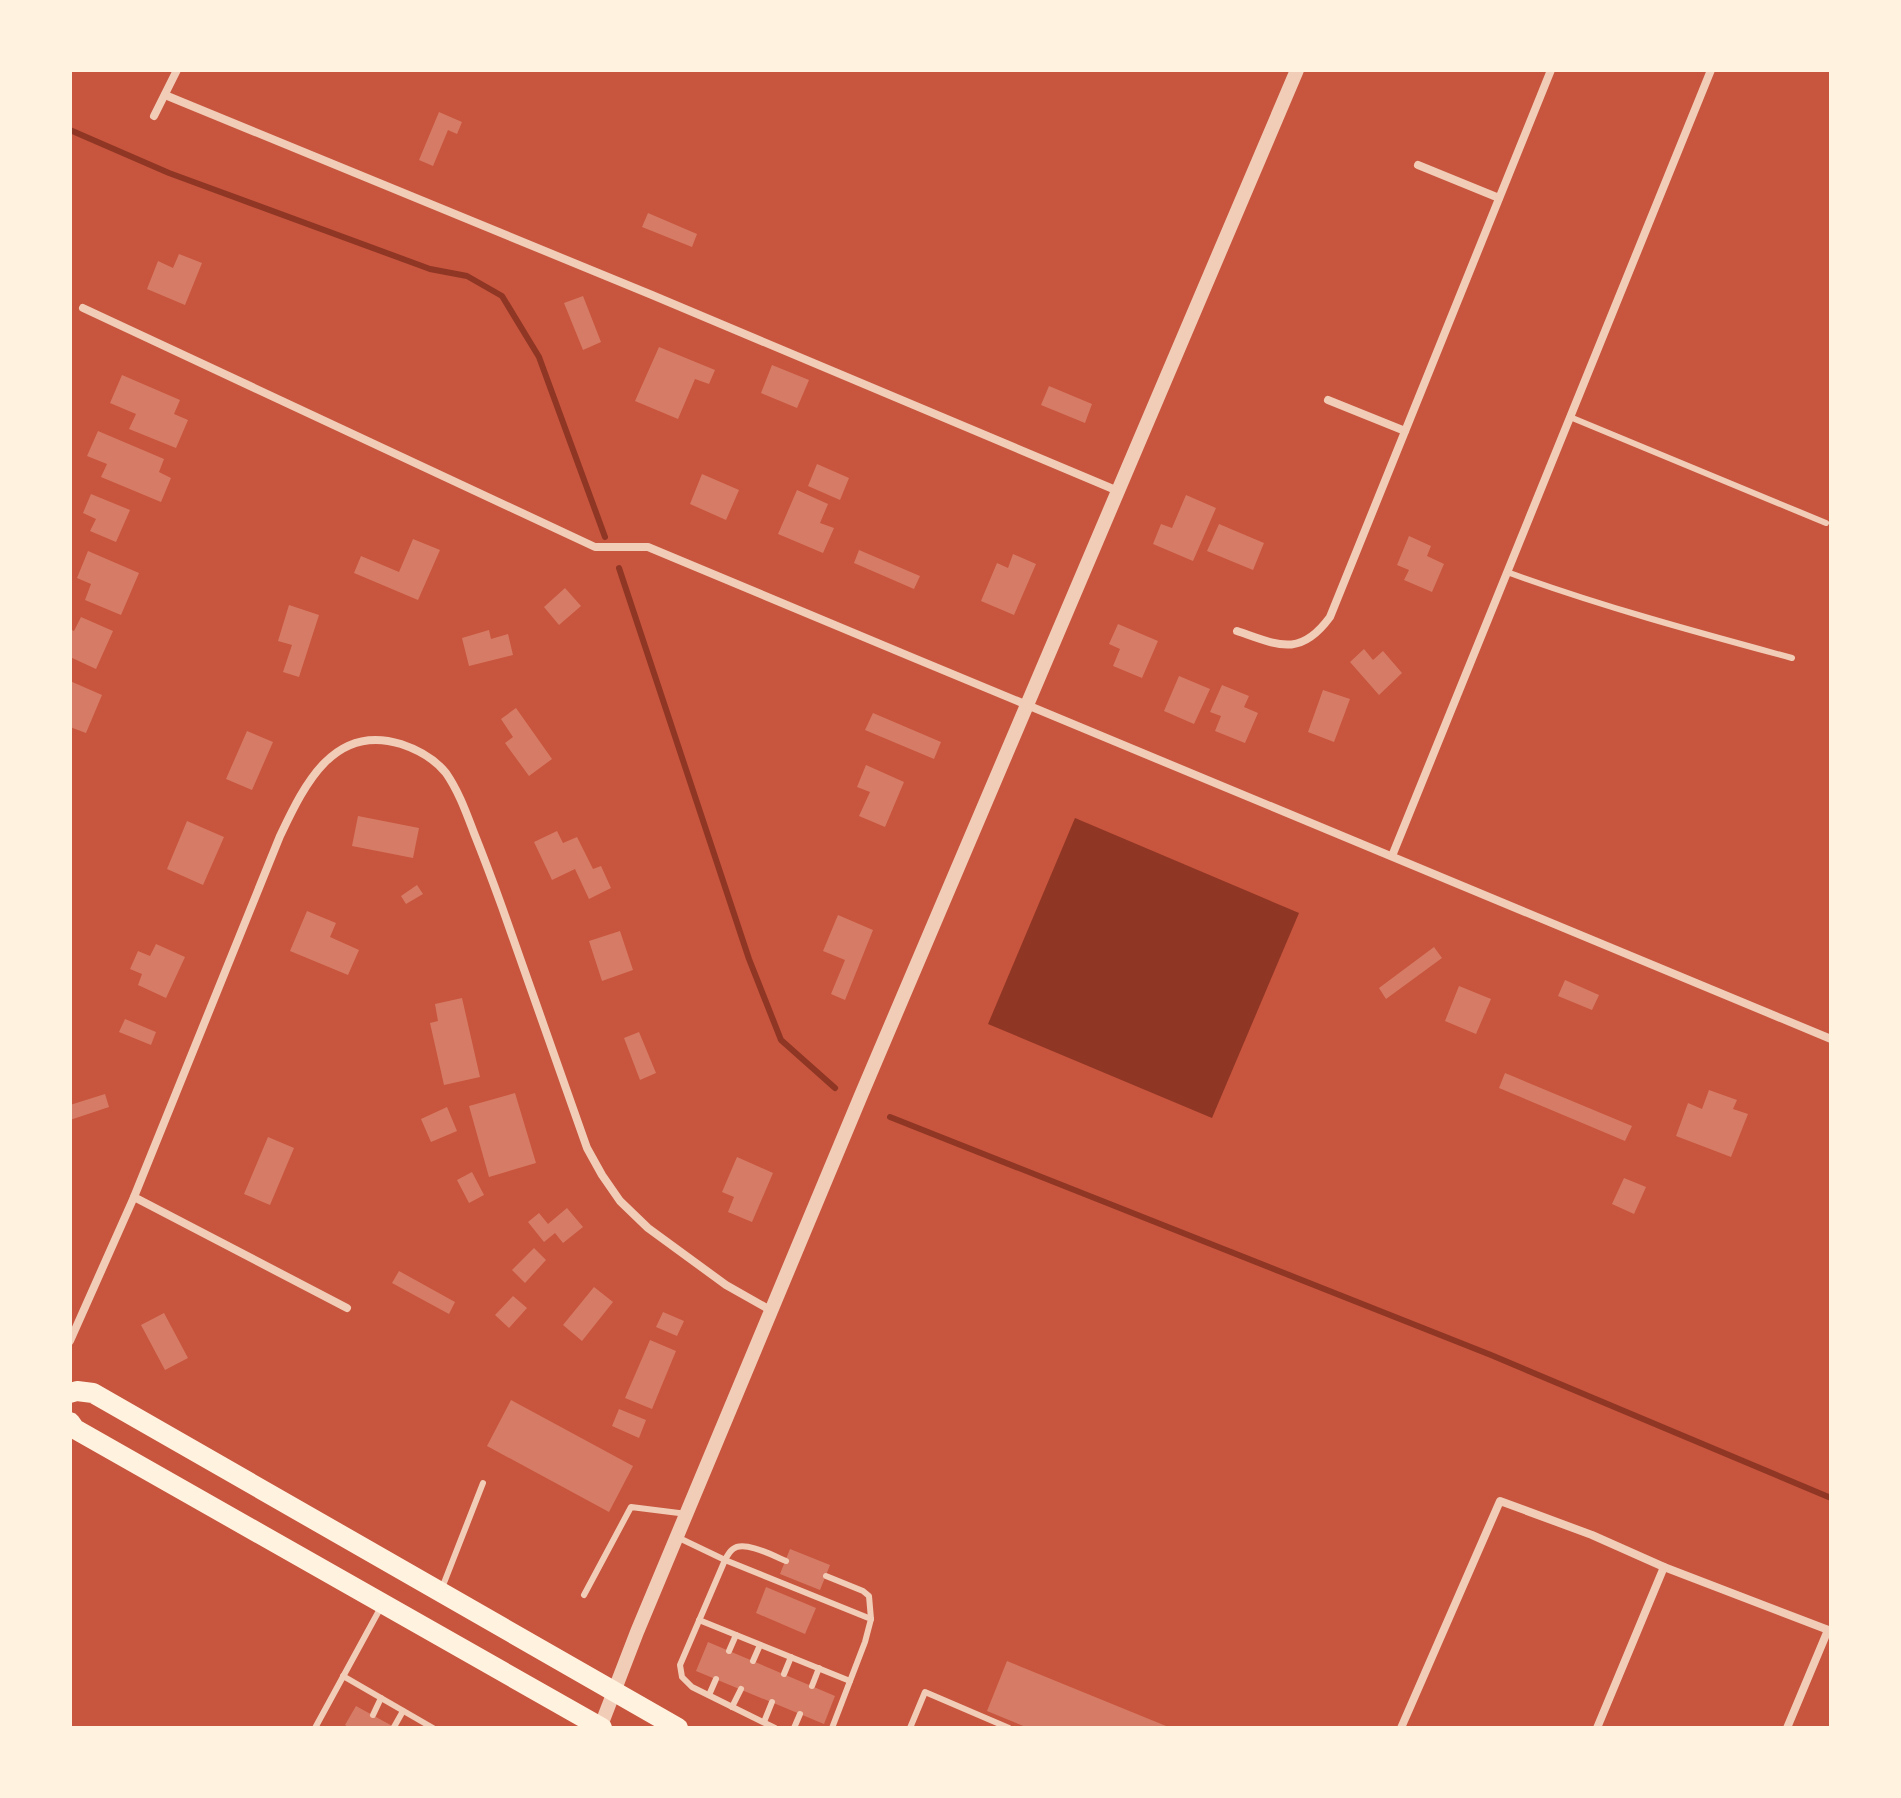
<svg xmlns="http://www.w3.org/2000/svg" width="1901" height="1798" font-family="Poppins,sans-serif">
	<rect width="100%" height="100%" fill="#c8553d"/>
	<polygon fill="#8f3625" points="1075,818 1299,913 1212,1118 988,1024"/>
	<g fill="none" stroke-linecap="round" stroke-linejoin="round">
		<g stroke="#8f3625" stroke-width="6">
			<polyline points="70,130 169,173 430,269 467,276 502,296 539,357 605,537"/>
			<polyline points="619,568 749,959 781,1040 835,1088"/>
			<polyline points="890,1117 1491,1355 1831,1498"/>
		</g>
	</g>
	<g fill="#d67c66">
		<polygon points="439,112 462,122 457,134 448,130 433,166 419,160"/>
		<polygon points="648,213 697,234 692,247 642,227"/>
		<polygon points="179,254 202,263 185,305 147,289 158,261 173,268"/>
		<polygon points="583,296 601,342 583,350 564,303"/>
		<polygon points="659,347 715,370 709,384 695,379 678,419 635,401"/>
		<polygon points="772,365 809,380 797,408 761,393"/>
		<polygon points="122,375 180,400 174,414 188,420 176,448 129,429 136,414 110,403"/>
		<polygon points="1049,386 1092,404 1085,423 1041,405"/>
		<polygon points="98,431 164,459 159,472 171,478 161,502 101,477 107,464 87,456"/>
		<polygon points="817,464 849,478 840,500 808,486"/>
		<polygon points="702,474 739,490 726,520 690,504"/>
		<polygon points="797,490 828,504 820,523 834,528 823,553 778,534"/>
		<polygon points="91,494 130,510 116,542 90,531 96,519 83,513"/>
		<polygon points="1186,495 1216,508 1193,561 1153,544 1161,524 1172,528"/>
		<polygon points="1219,524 1264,543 1253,570 1207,551"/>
		<polygon points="1409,536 1431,546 1427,556 1444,564 1432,592 1404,580 1409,570 1397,565"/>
		<polygon points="413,539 440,550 418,600 354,573 361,556 399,572"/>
		<polygon points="859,550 920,576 914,589 854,563"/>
		<polygon points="88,551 139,573 121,615 85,600 91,584 77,578"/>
		<polygon points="1013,554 1036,564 1014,615 981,601 997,563 1008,568"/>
		<polygon points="565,588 581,606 559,625 544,607"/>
		<polygon points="289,605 319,615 299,677 283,672 292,645 278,641"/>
		<polygon points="81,617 113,631 96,669 70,657 70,629 74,631"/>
		<polygon points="1118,624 1158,641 1142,678 1113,666 1120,649 1109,644"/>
		<polygon points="489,630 491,639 508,634 513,655 469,666 462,638"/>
		<polygon points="1364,649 1373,660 1383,651 1402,673 1379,695 1350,662"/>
		<polygon points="1179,676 1210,689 1194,724 1164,711"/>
		<polygon points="70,681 102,695 86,733 70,727"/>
		<polygon points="1222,685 1249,696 1244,707 1258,713 1245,743 1215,731 1221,716 1210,712"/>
		<polygon points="1323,690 1350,699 1334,742 1308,732"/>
		<polygon points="516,708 552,759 529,776 505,743 513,737 501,719"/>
		<polygon points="873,713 941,742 934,759 865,730"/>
		<polygon points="247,731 273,742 252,790 226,779"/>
		<polygon points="866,765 904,782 885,827 859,816 870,792 857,787"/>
		<polygon points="358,816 419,828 413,858 352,846"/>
		<polygon points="187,821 224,837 203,885 167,869"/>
		<polygon points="557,831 563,843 577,837 593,869 601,866 611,888 589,899 575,869 552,880 534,842"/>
		<polygon points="417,885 423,894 406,904 401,896"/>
		<polygon points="307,911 336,923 330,937 359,950 348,975 290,951"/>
		<polygon points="838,915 873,930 845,1000 831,994 845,960 823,951"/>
		<polygon points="620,931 633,970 602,981 589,941"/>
		<polygon points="156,944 185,957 166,998 138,985 142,974 130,969 138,951 150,956"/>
		<polygon points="1434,947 1442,958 1386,999 1379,988"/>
		<polygon points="1565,980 1599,995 1592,1010 1558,996"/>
		<polygon points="1459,986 1491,999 1476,1034 1445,1021"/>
		<polygon points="462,998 480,1077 444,1085 430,1023 438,1021 435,1004"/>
		<polygon points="125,1019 156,1032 151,1045 119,1032"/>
		<polygon points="639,1032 656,1073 640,1080 624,1038"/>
		<polygon points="1505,1073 1632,1126 1625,1141 1499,1088"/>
		<polygon points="1709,1090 1737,1100 1733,1109 1748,1114 1731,1157 1676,1136 1688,1103 1702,1109"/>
		<polygon points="515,1093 536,1163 489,1177 469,1106"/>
		<polygon points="105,1094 109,1107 70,1120 70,1105"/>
		<polygon points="447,1107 457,1131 431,1142 421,1119"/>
		<polygon points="268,1137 294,1148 270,1205 244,1194"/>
		<polygon points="737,1157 773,1173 752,1222 728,1212 734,1197 722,1192"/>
		<polygon points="472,1172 484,1195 469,1203 457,1180"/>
		<polygon points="1624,1178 1646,1187 1634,1214 1612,1204"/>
		<polygon points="567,1208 583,1227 563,1243 555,1233 544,1242 528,1222 539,1213 548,1224"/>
		<polygon points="534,1248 546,1260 525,1283 512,1270"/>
		<polygon points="399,1271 455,1302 449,1314 392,1283"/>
		<polygon points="594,1287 613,1302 582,1341 563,1325"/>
		<polygon points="513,1296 527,1308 509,1328 495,1315"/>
		<polygon points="663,1312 684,1321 677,1336 656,1327"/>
		<polygon points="164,1313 188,1358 165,1370 141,1325"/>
		<polygon points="650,1340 676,1351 652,1409 625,1398"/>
		<polygon points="511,1400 633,1466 609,1512 487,1446"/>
		<polygon points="619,1409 646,1420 639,1438 612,1426"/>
		<polygon points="790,1549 830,1565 820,1590 780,1574"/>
		<polygon points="766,1587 816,1608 805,1634 756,1613"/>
		<polygon points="708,1642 835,1696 824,1724 696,1671"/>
		<polygon points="1007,1661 1171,1728 1028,1728 987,1711"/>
		<polygon points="356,1706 396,1728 350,1728 345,1725"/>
	</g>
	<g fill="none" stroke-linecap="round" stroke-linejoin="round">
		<g stroke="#f1ccb7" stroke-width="6">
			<polyline points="1570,417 1826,523"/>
			<path d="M1507,572C1600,606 1696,632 1792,658"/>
			<polyline points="677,1537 725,1560 871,1619 865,1642 832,1728"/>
			<polyline points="826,1576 863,1591 869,1596 871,1619"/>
			<polyline points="442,1588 483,1483"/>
			<polyline points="584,1595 631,1507 687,1514"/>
			<polyline points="699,1620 850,1681"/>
			<polyline points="729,1651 736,1635"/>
			<polyline points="753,1661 760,1645"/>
			<polyline points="784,1674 791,1657"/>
			<polyline points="343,1676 433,1728"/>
			<polyline points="812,1686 819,1668"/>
			<polyline points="709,1695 716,1679"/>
			<polyline points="732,1707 741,1689"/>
			<polyline points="373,1715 381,1698"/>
			<polyline points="764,1722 772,1702"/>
			<polyline points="394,1727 403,1711"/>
			<polyline points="315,1728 381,1607"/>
			<path d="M775,1728L692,1687L682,1677L680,1665L725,1560C727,1556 729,1552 733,1549C744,1540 774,1556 786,1561"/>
			<polyline points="794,1728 800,1714"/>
			<polyline points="910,1728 925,1692 1009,1728"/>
		</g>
		<g stroke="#f1ccb7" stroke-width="8">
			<polyline points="165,95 652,295 1118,491"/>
			<polyline points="154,116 177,70"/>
			<polyline points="1418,165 1499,198"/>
			<path d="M83,308L595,547H648C1042,712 1437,875 1831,1039"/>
			<polyline points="1328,400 1405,431"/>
			<path d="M1237,631C1278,645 1300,658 1330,617L1551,70"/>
			<polyline points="1392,856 1711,70"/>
			<polyline points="134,1197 347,1308"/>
			<path d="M70,1341L134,1197L280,836C304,786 333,723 401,744C419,750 434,758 446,773C459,792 466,812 474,833C484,858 493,882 502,907C530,987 559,1068 587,1148L602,1175L620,1201L648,1228L726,1285L772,1311"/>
			<polyline points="1401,1728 1500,1501 1592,1535 1664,1567 1831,1631"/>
			<polyline points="1597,1728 1664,1567"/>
			<polyline points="1787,1728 1828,1630"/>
		</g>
		<polyline stroke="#f1ccb7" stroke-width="14" points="600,1728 637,1632 862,1093 1297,70"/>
		<g stroke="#fff3e0" stroke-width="20">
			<polyline points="70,1393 77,1391 93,1393 678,1728"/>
			<polyline points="70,1422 75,1429 602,1728"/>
		</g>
	</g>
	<rect width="1901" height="1798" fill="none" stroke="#fff3e0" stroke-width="144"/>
</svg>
